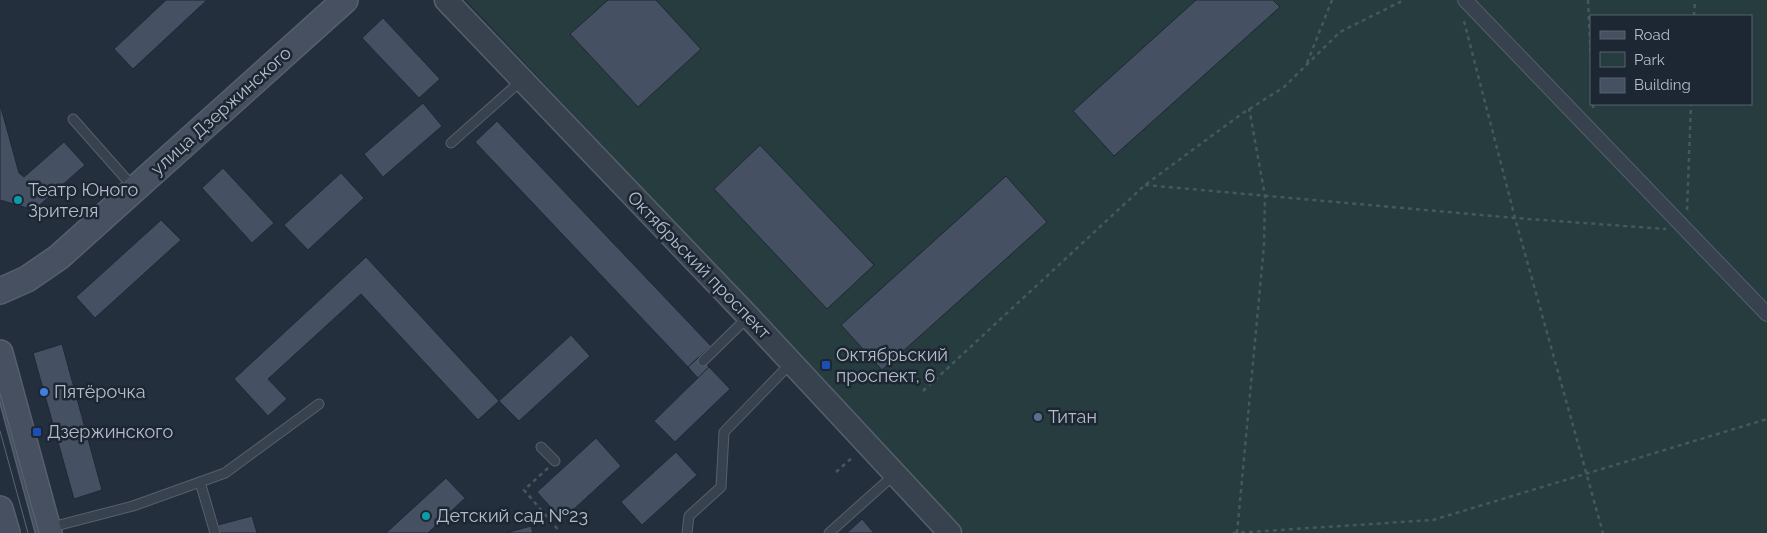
<svg xmlns="http://www.w3.org/2000/svg" width="1767" height="533" font-family="Raleway,sans-serif">
	<rect width="100%" height="100%" fill="#242f3e"/>
	<path fill="#263c3f" fill-rule="evenodd" d="M466,0H1767V533H965ZM1591,16H1751V104H1591Z"/>
	<g fill="#455162" stroke="#1f2835">
		<polygon points="166,0 207,0 133,69 114,49"/>
		<polygon points="608,0 656,0 701,49 638,107 570,34"/>
		<polygon points="1196,0 1273,0 1280,7 1114,156 1073,111"/>
		<polygon points="383,18 440,79 419,98 362,38"/>
		<polygon points="423,103 442,126 383,177 364,154"/>
		<polygon points="0,104 19,173 24,177 64,142 85,165 34,210 0,200"/>
		<polygon points="497,121 711,346 688,367 475,142"/>
		<polygon points="760,145 874,265 827,309 714,189"/>
		<polygon points="223,168 274,223 252,243 202,188"/>
		<polygon points="341,173 364,198 308,250 284,225"/>
		<polygon points="1006,176 1047,222 882,370 841,325"/>
		<polygon points="161,220 181,240 95,318 76,297"/>
		<polygon points="366,257 499,401 478,420 361,294 268,379 287,399 268,416 234,379"/>
		<polygon points="571,335 590,356 519,421 499,401"/>
		<polygon points="62,344 102,490 74,499 33,353"/>
		<polygon points="699,357 709,367 698,378 688,367"/>
		<polygon points="709,367 730,389 675,442 654,421"/>
		<polygon points="596,438 621,466 562,520 537,492"/>
		<polygon points="676,452 697,475 642,525 621,502"/>
		<polygon points="446,478 465,498 428,533 386,533"/>
		<polygon points="252,516 257,533 220,533 218,525"/>
		<polygon points="862,519 874,533 847,533"/>
		<polygon points="531,526 533,533 506,533"/>
	</g>
	<g fill="none" stroke-linecap="round" stroke-linejoin="round">
		<defs>
			<g id="service">
				<polyline points="73,119 134,188"/>
				<polyline points="451,143 522,80"/>
				<polyline points="703,361 748,317"/>
				<polyline points="541,447 555,461"/>
				<polyline points="200,482 215,533"/>
				<polyline points="48,528 133,506 225,473 319,404"/>
				<polyline points="687,533 689,516 721,487 724,432 791,363"/>
				<polyline points="829,533 895,474"/>
			</g>
			<polyline id="pedestrian" points="1465,0 1767,314"/>
			<polyline id="tertiary" points="446,0 749,317 950,533"/>
			<g id="secondary">
				<polyline points="0,291 27,279 59,257 345,0"/>
				<polyline points="0,353 49,533"/>
				<polyline points="0,509 7,533"/>
			</g>
		</defs>
		<use href="#service" stroke="#565f6c" stroke-width="11"/>
		<use href="#pedestrian" stroke="#565f6c" stroke-width="16"/>
		<use href="#tertiary" stroke="#565f6c" stroke-width="25"/>
		<use href="#secondary" stroke="#565f6c" stroke-width="28"/>
		<g stroke="#44595c" stroke-width="2.5" stroke-dasharray="4 4" stroke-linecap="butt">
			<polyline points="1588,0 1591,61"/>
			<polyline points="1694,16 1695,0"/>
			<polyline points="1464,21 1515,218 1603,533"/>
			<polyline points="1307,63 1332,0"/>
			<polyline points="1593,104 1593,112"/>
			<polyline points="1145,185 1515,218 1666,229"/>
			<polyline points="1687,210 1691,104"/>
			<polyline points="923,391 1145,185 1240,115 1284,87 1340,32 1404,0"/>
			<polyline points="548,468 524,490 560,532"/>
			<polyline points="836,472 853,457"/>
			<polyline points="1233,533 1433,520 1767,419"/>
			<polyline points="1237,533 1264,245 1265,196 1249,108"/>
		</g>
		<use href="#service" stroke="#38414e" stroke-width="9"/>
		<use href="#pedestrian" stroke="#38414e" stroke-width="14"/>
		<use href="#tertiary" stroke="#38414e" stroke-width="22"/>
		<use href="#secondary" stroke="#465061" stroke-width="25"/>
		<g stroke="#5a6575" stroke-width="1">
			<polyline points="0,393 39,533"/>
			<polyline points="0,431 28,533"/>
		</g>
	</g>
	<g fill="#0f9aa8" stroke="#1d2633" stroke-width="2">
		<circle cx="18" cy="200" r="5"/>
		<circle cx="426" cy="516" r="5"/>
	</g>
	<g fill="#1a4fb4" stroke="#1d2633" stroke-width="2">
		<rect x="821" y="360" width="10" height="10" rx="2.5"/>
		<rect x="32" y="427" width="10" height="10" rx="2.5"/>
	</g>
	<circle fill="#3f7fe0" stroke="#1d2633" stroke-width="2" cx="44" cy="392" r="5"/>
	<circle fill="#5c6f8a" stroke="#1d2633" stroke-width="2" cx="1038" cy="417" r="5"/>
	<g text-anchor="middle" stroke-width="5" stroke-linejoin="round" paint-order="stroke">
		<g font-size="18" fill="#b4bcc9" stroke="#1d2633">
			<text transform="translate(221 111) rotate(-42)" y="6">улица Дзержинского</text>
			<text transform="translate(699 265) rotate(46)" y="6">Октябрьский проспект</text>
		</g>
		<g font-size="18" fill="#b4bcc9" stroke="#1d2633" text-anchor="start">
			<text x="28" y="196">Театр Юного<tspan x="28" dy="21">Зрителя</tspan></text>
			<text x="836" y="361">Октябрьский<tspan x="836" dy="21">проспект, 6</tspan></text>
			<text x="54" y="398">Пятёрочка</text>
			<text x="1048" y="423">Титан</text>
			<text x="47" y="438">Дзержинского</text>
			<text x="436" y="522">Детский сад №23</text>
		</g>
	</g>
	<rect x="1590" y="15" width="162" height="90" fill="#1d2633" stroke="#59626f"/>
	<rect x="1600" y="31" width="25" height="8" fill="#465061" stroke="#59626f"/>
	<text x="1634" y="40" font-size="15" fill="#b4bcc9">Road</text>
	<rect x="1600" y="52" width="25" height="15" fill="#263c3f" stroke="#59626f"/>
	<text x="1634" y="65" font-size="15" fill="#b4bcc9">Park</text>
	<rect x="1600" y="78" width="25" height="15" fill="#455162" stroke="#59626f"/>
	<text x="1634" y="90" font-size="15" fill="#b4bcc9">Building</text>
</svg>
